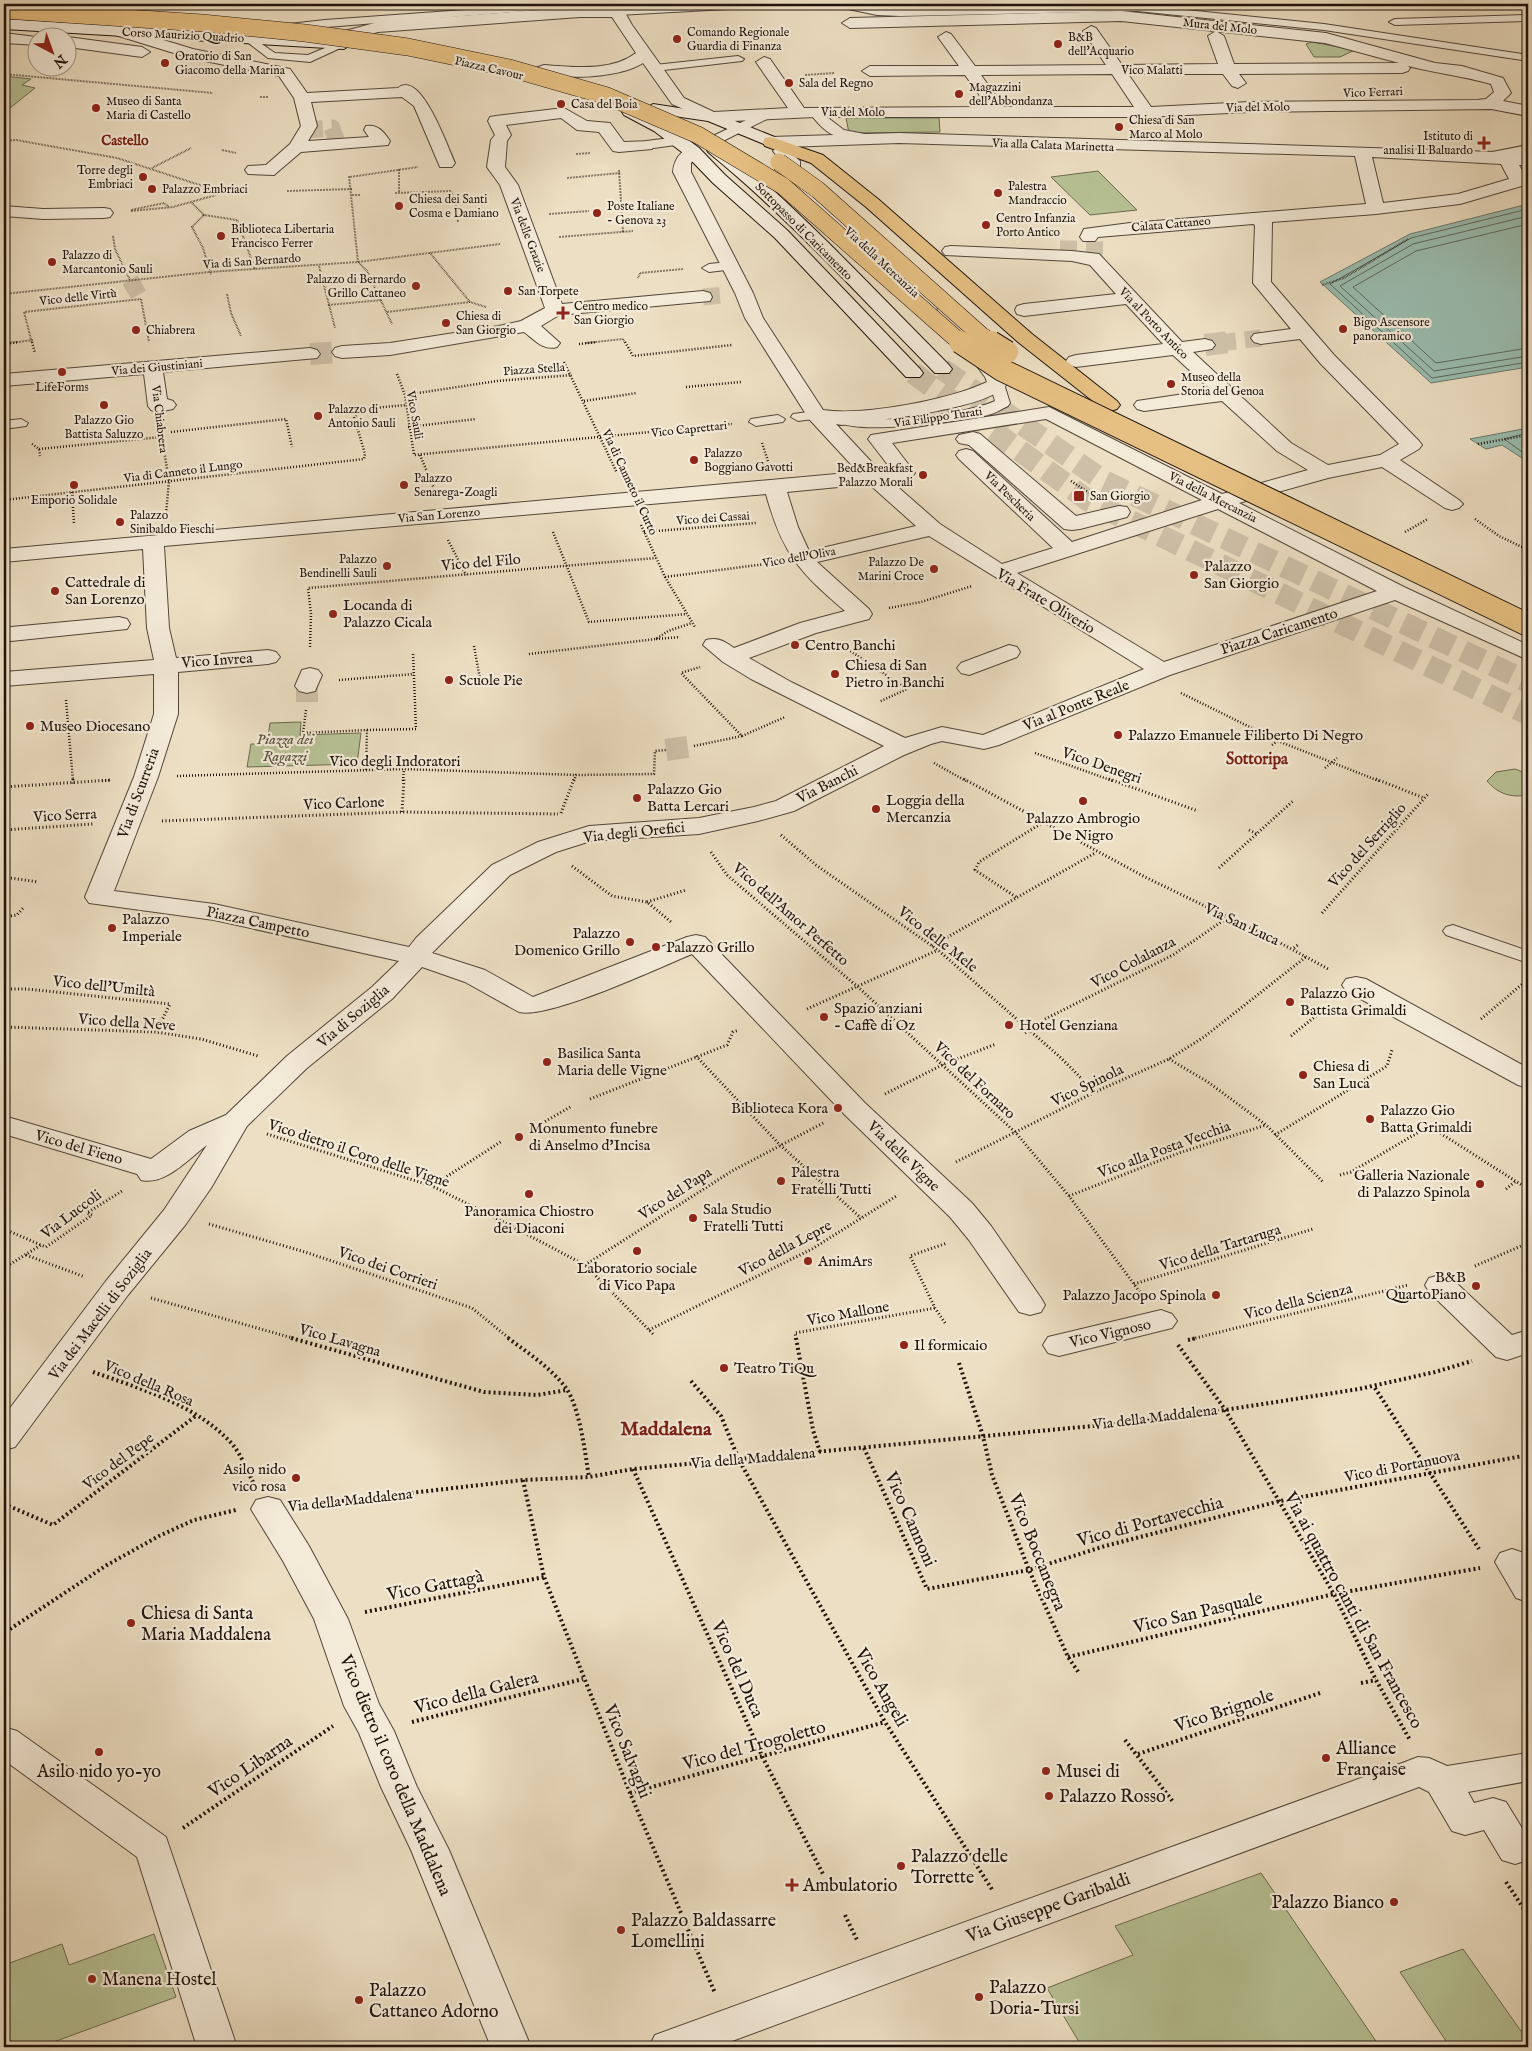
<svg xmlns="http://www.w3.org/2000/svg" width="1532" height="2051" font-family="'IM FELL English',serif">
	<rect width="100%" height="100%" fill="#eddfc3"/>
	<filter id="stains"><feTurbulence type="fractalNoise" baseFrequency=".004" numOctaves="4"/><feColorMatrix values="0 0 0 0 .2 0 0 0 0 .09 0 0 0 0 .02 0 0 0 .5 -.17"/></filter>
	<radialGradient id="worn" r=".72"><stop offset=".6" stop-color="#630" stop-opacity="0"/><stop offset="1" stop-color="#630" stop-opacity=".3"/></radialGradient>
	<g fill="#b7c295" stroke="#6b6a50">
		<polygon points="1312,42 1355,50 1340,57 1314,57 1306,44"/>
		<polygon points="4,76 31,79 22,85 35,88 10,108 4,107"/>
		<polygon points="846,118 939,118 940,132 849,133"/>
		<polygon points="1098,171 1137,210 1090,215 1051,177"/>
		<polygon points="301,722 300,735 361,733 357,764 247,767 251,744 267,744 270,723"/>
		<path d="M1515,769L1528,774V795C1511,798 1498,794 1487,781L1496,772Z"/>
		<polygon points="1261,1873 1380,2047 1082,2047 1047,1988 1133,1955 1115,1926"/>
		<polygon points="154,1934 176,1997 40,2047 4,2047 4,1965 62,1944 69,1965"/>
		<polygon points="1463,1949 1528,2041 1528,2047 1450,2047 1400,1972"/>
	</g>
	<g fill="#9abdb0" stroke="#69796e">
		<polygon points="1528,204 1528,367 1431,383 1320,282 1410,234"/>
		<polygon points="1528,428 1528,462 1502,445 1486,449 1470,439"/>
	</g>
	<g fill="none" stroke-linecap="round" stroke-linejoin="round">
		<g stroke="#5c685e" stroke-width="1">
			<polyline points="1528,209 1411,238 1330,284 1432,378 1528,362"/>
			<polyline points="1528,216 1413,244 1340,286 1434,371 1528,356"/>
			<polyline points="1528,224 1416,251 1353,287 1436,363 1528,348"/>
			<polyline points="1528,433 1504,439 1528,456"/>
		</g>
		<g stroke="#cec0a8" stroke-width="17" stroke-dasharray="17 9" stroke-linecap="butt">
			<polyline points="306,130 332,128 338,145"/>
			<polyline points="1060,249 1106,250"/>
			<polyline points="130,280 141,299"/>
			<polyline points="703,297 724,295"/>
			<polyline points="1219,343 1261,338"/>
		</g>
		<g stroke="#cec0a8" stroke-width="22" stroke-dasharray="22 11" stroke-linecap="butt">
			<polyline points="1205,345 1229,342"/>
			<polyline points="310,354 342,352"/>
			<polyline points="307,686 307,702"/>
			<polyline points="666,750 694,746"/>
		</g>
		<g stroke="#cec0a8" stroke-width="22" stroke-dasharray="22 11" stroke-linecap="butt">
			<polyline points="942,369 1104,481 1528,682"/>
			<polyline points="913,373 1089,501 1528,714"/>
		</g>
		<defs>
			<g id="lane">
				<polygon points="549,4 582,4 577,7 289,30 283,27 289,24 325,20"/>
				<polygon points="609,4 619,4 622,8 709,4 770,4 765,7 618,15 614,14"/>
				<path d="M833,4C855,4 877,9 900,10L1137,5L1324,24L1522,54L1528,57L1522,60L1324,30L1137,11L900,16L877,15L834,6Z"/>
				<polygon points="1528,15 1528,21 1395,25 1389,22 1395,19"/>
				<polygon points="250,36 275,53 308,55 339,42 343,41 349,44 310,62 268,58 246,41 246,37"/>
				<polygon points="738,56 744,59 742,61 655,71 649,68 655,65"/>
				<path d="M815,108L844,130L875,136L877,139C868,149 839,139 828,132C821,127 814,119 809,112Z"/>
				<polygon points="769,109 773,110 773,116 725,140 721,153 713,153 711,150 715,135"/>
				<polygon points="679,137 685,141 683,144 646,149 640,145 646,141"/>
				<polygon points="1528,145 1528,153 1487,161 1481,157 1487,153"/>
				<polygon points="729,262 734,263 736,266 734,269 709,272 702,268 709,264"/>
				<path d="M997,380L1004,384L1010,403L1008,406C1000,410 992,415 983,416C960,421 847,437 835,419C841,411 873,418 884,419C907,421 974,411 995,401L990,384Z"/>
				<polygon points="816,411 823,415 821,418 798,421 791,417 793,414"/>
				<polygon points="778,415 785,419 783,422 756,426 749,422 751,419"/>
				<polygon points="21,419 28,423 26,426 4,429 4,421"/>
				<polygon points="1453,925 1528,951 1528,963 1446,935 1443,931 1446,927"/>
			</g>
			<g id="street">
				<path d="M580,7L623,9L632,25L684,98L714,112L788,108L756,62L764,57L770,59L804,108L988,107L965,75L870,76L862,71L870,66H959L938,37L946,32L951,34L975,66L1106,65L1083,31L1091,26L1096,28L1122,65L1218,64L1208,36L1216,31L1224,36L1234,64L1399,63L1325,43L1121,21L850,28L842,23L850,18L1121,11L1326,33L1435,63L1462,66L1503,78L1511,93L1503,101L1528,106V116L1491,109L1250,112L1146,117H815L712,122L672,104L643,63C620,78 565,80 538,73L536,70L538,67L544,65C574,67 611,72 636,53L612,17H580L378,32L321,47L313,42L316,39L378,22ZM1408,66C1436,73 1463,76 1491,84L1494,92L1486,99L1477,100L1250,102L1151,107L1128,74H1223L1232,86L1238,88L1246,83L1239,74L1402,73L1408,71L1410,68ZM1112,74L1134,107H1004L981,75Z"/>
				<path d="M117,26L193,49L290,69L307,93L398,88C421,69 448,148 455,163L452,167H440L414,106L402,97L311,102L317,126L308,141L369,137L364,130L366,126C378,124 384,132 390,141L388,145L301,152L274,175L248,174L245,170L248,166L266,165L290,144L301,126L294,98L279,76L190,58L112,34L109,31L112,28Z"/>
				<polygon points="4,33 44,38 38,38 38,45 4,43"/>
				<polygon points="68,37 142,47 150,52 142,57 68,47"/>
				<path d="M564,108L587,121L610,123L624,142L652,141L654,145L652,149L619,152L613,151L599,132L577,130L561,118L506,125L511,135L507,141L505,167L518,185L562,304L703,291L710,293L712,297L710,301L559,315L541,326L560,343L557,347C543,351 535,340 524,332L390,355L342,358L335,356L332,352L335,348L342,346L390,343L499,326L521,321L545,308L500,185L487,167L491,140L495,135L488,121L490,117L496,116Z"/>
				<path d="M899,133L1528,153V165H1519L1528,181L1525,185L1460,204L1376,214L1272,222L1271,282L1334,355L1419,441L1422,445L1419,449L1400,460L1459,500L1463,504L1459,508L1452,510L1445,508L1382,467L1328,478L1239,503L1404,587L1528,645V660L1395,600L1170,675L999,745L984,749L942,741L931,744L904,755L794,811L758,821L699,834L591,841L556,852L510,875L432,953L485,970L533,997L687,937L696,935L705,937L865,1103L972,1203L991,1226L1041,1298L1045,1305L1041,1312L1030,1315L1019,1312L969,1240L950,1217L845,1115L692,954C658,968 550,1019 519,1012L465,982L422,967L392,999L307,1068L247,1126L211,1188L186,1224L128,1295L15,1447L4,1450V1416L106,1281L164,1210L207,1145C188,1159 165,1186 141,1180L137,1174L4,1134V1116L151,1159L189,1131L226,1115L287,1056L372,987L399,961L214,920L89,903L85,897L134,777L154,714V674L4,686V672L154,660L147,628L143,549L4,562V549L858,472L809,419L745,318L735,293L673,172C674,158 684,145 699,148L701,152L691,163V172L753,293L763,318L823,410C864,416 949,400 987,382L985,377L964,349L967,345C971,344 975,343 979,344C988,348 1004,375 1007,384C989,410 875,420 842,425L836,424L879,470L891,469L868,439L871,435L1049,407L1222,494L1308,470L1277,451L1222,401L1144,411L1137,409L1134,405L1137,401L1211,390L1173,355L1076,367L1069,365L1066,361L1069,357L1076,355L1163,344L1126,304L1024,316L1017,314L1015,310L1017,306L1024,304L1116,294L1090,265L1072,261L945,255L942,251L945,247L951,246L1072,251L1099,254L1182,342L1205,339L1212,341L1215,345L1212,349L1193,352L1291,443L1328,465L1380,455L1399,444L1320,363L1300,339L1261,344L1254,342L1251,338L1254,334L1291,329L1253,283L1255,225L1253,224L1098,237L1095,241H1083L1080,237L1084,229L1130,223L1366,204L1355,156L899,143L784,147L800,161V174L806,187L870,239L936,302L938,306L936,310H922L858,247L792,194L782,174V162L773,151L777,147L765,146L763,142L765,138L771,137ZM1372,157L1501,164L1509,179L1458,194L1383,203ZM1046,419L1202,500L1072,542L973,451L966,449L959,451L956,455L959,459L1053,548L1002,564L940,524L891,481L912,477L915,473L892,443ZM869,484L916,526L809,551L798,527L787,492ZM766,494C782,553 799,572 845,611L800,623L734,648C724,641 718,637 706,640L703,645L723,662L751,679L884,746L776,801L754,807L699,818L589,826L538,842L492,865L416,938L409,947L214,904L114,891L158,777L178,714V672L268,664L276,662L280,657L276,652L268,650L176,658L169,628L164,546ZM1218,509L1377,591L1164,662L1017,573ZM929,536L1144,669L983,735L942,727L905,738L791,682L749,658L816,633L869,619L872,614L869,609L817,562Z"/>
				<polygon points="4,206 43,209 104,208 110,209 113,213 110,217 104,218 43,219 4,216"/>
				<polygon points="310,348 317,350 320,354 317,358 163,372 167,399 173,401 176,405 173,409 158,412 151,410 148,406 144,374 4,386 4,374"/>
				<polygon points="973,432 980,434 1076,516 1119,506 1127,507 1130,512 1127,517 1080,529 1072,530 1064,529 969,445 959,443 956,439 959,435"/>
				<polygon points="119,617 127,619 130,624 127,629 11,641 4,639 4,629 11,627"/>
				<polygon points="1009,645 1017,647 1020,652 1017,657 969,675 961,673 957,668 961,663"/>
				<polygon points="310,668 318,670 322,675 315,691 307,693 299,691 295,686 302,670"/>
				<polygon points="1356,977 1366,979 1528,1068 1528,1088 1518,1085 1346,991 1342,985 1346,979"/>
				<polygon points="1440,1275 1451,1278 1512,1335 1528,1330 1528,1353 1507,1360 1496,1357 1429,1292 1425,1285 1429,1278"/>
				<polygon points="1161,1310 1172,1314 1177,1321 1172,1328 1059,1356 1048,1353 1043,1345 1048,1337"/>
				<polygon points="268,1497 280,1500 309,1546 348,1619 379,1704 394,1731 417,1787 449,1850 531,2047 491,2047 411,1850 381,1787 359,1733 344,1706 314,1619 283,1561 251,1509 256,1500"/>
				<polygon points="1512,1549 1524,1553 1528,1560 1528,1602 1516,1598 1495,1562 1500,1553"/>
				<polygon points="4,1727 17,1731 166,1837 237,2047 197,2047 137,1857 4,1760"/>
				<polygon points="1528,1753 1528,1781 1468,1792 1474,1803 1493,1798 1506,1802 1528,1838 1528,1860 1515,1864 1502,1860 1484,1830 1465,1835 1452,1831 1429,1792 1419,1787 716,2047 649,2047 655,2035 1405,1762 1418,1757 1429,1758 1447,1766"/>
			</g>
			<g id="secondary">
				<polygon points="4,19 344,39 352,44 344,49 4,29"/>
				<polygon points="653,104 718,114 777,138 779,142 777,146 771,147 708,121 647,112 645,109"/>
				<polygon points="630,107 666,123 699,148 725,175 787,230 920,369 923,373 920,377 906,377 775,238 713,183 687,156 654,131 624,115 622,112 624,109"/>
				<path d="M714,143L720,144C802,211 874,290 949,365L952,369L949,373H935C861,298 790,219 708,152L706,148L708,144Z"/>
			</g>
			<polygon id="highway" points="771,137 823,155 878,199 1032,334 1117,401 1120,405 1117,409 1110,411 1103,409 1018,342 866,207 811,163 765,146 763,142 765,138"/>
		</defs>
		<use href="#lane" stroke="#52463a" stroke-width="2"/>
		<use href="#street" stroke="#52463a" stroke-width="2"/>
		<use href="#secondary" stroke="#1f130c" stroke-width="2"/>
		<use href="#highway" stroke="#1f130c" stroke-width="2"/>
		<g stroke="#1f130c" stroke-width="2" stroke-dasharray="0.5 1" stroke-linecap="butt">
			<polyline points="4,74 213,93"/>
			<polyline points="805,75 834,73"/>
			<polyline points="260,97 269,97"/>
			<polyline points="4,141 16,140 117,158 218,191 241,191"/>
			<polyline points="222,150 236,153"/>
			<polyline points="576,154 591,153"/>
			<polyline points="152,168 191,148"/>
			<polyline points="399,169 399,192"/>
			<polyline points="619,170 623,232"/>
			<polyline points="349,176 358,262 367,271 392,324"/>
			<polyline points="350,177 418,167"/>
			<polyline points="567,178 620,173"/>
			<polyline points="287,191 352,189"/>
			<polyline points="395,193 451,191 456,204"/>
			<polyline points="352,195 360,195"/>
			<polyline points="192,203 204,215 237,220 255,269"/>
			<polyline points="617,209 623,209"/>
			<polyline points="131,210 164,203 169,207"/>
			<polyline points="131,211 173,207 216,195 218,191 234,185"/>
			<polyline points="549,214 589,211"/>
			<polyline points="204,215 192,227 203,248 211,275"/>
			<polyline points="458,222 456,204 485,202"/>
			<polyline points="113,236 115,249 130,280"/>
			<polyline points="559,237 633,231"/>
			<polyline points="430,253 470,302 486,307"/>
			<polyline points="319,266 335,328"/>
			<polyline points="638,278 640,273 683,269"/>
			<polyline points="1322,285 1344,278 1408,239"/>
			<polyline points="4,294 209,272 358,262 500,244"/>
			<polyline points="227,294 231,313 241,336"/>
			<polyline points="328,305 382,300"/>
			<polyline points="387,312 470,302"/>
			<polyline points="10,343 33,340"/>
			<polyline points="32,343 24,312 141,299 149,342"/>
			<polyline points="586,343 623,339 625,343"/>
		</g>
		<g stroke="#1f130c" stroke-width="2.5" stroke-dasharray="1 2" stroke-linecap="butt">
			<polyline points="32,342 35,353"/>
			<polyline points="625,342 633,356 732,345"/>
			<polyline points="4,344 19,342"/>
			<polyline points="579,344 597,342"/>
			<polyline points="564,362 617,473"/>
			<polyline points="397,374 405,395 414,455 732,424"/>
			<polyline points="686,387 741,382"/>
			<polyline points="405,395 497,381 572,375"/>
			<polyline points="584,401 637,393"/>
			<polyline points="408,427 476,419"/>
			<polyline points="161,432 169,481 166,514"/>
			<polyline points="171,432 286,419 292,447"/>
			<polyline points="762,443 768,461"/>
			<polyline points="32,444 39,449 40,456"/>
			<polyline points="1478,444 1528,435"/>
			<polyline points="39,449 161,437"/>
			<polyline points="420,455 435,491"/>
			<polyline points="1071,481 1089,493"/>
			<polyline points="72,492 74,524"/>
			<polyline points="4,500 364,459 365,454 354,417 363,409 406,405"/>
			<polyline points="1475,519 1499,536 1528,550"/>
			<polyline points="641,525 665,577 695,627"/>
			<polyline points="553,532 589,622 687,614"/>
			<polyline points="644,532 756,523"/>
			<polyline points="1405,532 1428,519"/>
			<polyline points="448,540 466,575"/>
			<polyline points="665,577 773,563"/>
			<polyline points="889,608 921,602 972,586"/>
			<polyline points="656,639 680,637"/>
			<polyline points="474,646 480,679"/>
			<polyline points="843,646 907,689 879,702"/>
			<polyline points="310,647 311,614 308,588 656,558"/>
			<polyline points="529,654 656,639 668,631 692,623"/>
			<polyline points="339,680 414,674"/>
			<polyline points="1181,693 1278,741 1379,781"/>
			<polyline points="66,700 73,781"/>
			<polyline points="306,710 303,733 367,730 366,770"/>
			<polyline points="367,730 416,729 413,652"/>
			<polyline points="742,736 785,717"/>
			<polyline points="1272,745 1284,736"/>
			<polyline points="694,746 742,736 681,673 700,667"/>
			<polyline points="1035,753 1113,781"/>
			<polyline points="934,763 966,781"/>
			<polyline points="1325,768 1337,758"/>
			<polyline points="177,776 404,769 576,775"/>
			<polyline points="102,781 111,780"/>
			<polyline points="403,781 404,769"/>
			<polyline points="574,781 576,775 654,774 655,751 666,750"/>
		</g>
		<g stroke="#1f130c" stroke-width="3" stroke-dasharray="1 2.5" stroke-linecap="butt">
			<polyline points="73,779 73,784"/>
			<polyline points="964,779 1145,877 1273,939 1330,970"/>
			<polyline points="1109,779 1198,811"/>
			<polyline points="1376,779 1424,798"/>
			<polyline points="4,787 111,780"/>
			<polyline points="402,812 404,779"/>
			<polyline points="561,813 574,779"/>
			<polyline points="162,821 402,812 558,814"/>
			<polyline points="4,830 93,824"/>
			<polyline points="1249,830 1257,834"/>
			<polyline points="781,835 816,865 938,950 1060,1057 1095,1092"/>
			<polyline points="711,852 727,875 859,988 1016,1133 1069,1196 1142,1295"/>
			<polyline points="572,866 612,896 647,902 671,922"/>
			<polyline points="1219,868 1294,800"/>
			<polyline points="4,877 38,882"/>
			<polyline points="1016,897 975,870 979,862 1042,823"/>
			<polyline points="647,902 686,890"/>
			<polyline points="1322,913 1429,793"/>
			<polyline points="4,917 17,915 24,907"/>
			<polyline points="932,946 1095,853"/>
			<polyline points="1294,948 1299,944"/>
			<polyline points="4,989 27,989 170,1004 156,1032"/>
			<polyline points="807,1009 938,950"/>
			<polyline points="1045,1019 1173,955 1227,918"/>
			<polyline points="1481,1019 1526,981"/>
			<polyline points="4,1027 156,1032 201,1039 258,1056"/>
			<polyline points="1025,1033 1030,1030"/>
			<polyline points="1291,1036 1322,1011"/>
			<polyline points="696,1056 779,1144 861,1218"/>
			<polyline points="1169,1059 1208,1082 1266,1125 1323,1182"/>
			<polyline points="885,1094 942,1065 996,1044"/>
			<polyline points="590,1099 727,1045 733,1032 739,1030"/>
			<polyline points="539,1125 572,1106"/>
			<polyline points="267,1134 432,1186 486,1213 585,1265 654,1335"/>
			<polyline points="1275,1135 1387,1066 1392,1050"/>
			<polyline points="956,1162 1095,1092 1169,1059 1204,1037 1307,956"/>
			<polyline points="1340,1175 1351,1172 1429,1126 1528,1189"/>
			<polyline points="432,1186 502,1141"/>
			<polyline points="1506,1189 1516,1181"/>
			<polyline points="1069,1196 1179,1153 1266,1125"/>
			<polyline points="209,1224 305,1252 472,1308 510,1339"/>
			<polyline points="4,1229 41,1245"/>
			<polyline points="26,1255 85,1277"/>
			<polyline points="585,1265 732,1171 825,1122"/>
			<polyline points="1475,1266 1528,1243"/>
			<polyline points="4,1268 41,1245 46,1247 92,1215 87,1213 122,1191"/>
			<polyline points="1134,1284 1313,1229"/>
			<polyline points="151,1298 296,1339"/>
			<polyline points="945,1323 935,1308 910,1256 947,1243"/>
			<polyline points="649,1330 812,1249 898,1195"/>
			<polyline points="796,1339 795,1333 935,1308"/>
			<polyline points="1192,1339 1408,1285"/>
		</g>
		<g stroke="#1f130c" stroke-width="4" stroke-dasharray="2 3" stroke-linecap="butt">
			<polyline points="291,1338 484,1392 537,1395 567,1390"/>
			<path d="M508,1338C528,1353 551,1368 566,1388C580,1408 585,1453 589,1477"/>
			<polyline points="796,1338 813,1430 820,1452"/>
			<polyline points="1188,1340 1197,1338"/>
			<polyline points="1178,1345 1224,1408 1334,1594 1376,1680 1410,1740"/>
			<polyline points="959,1363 983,1436 992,1475 1029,1570 1068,1657 1079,1673"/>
			<path d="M93,1372C141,1389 198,1405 233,1445C241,1455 247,1470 253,1482"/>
			<polyline points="691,1381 721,1416 739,1460 885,1722 993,1891"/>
			<polyline points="1375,1388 1479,1549"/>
			<polyline points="864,1448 927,1589 1029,1570 1105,1546 1280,1501 1528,1455"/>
			<polyline points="633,1469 763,1758 824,1876"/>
			<polyline points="523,1480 544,1577 630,1793 715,1993"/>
			<polyline points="4,1504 53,1525 197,1415"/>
			<polyline points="307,1505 523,1480 589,1477 633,1469 1167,1419 1359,1389 1435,1372 1472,1361"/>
			<polyline points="365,1612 544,1577"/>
			<polyline points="4,1637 10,1629 107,1565 159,1536 194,1520 236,1510"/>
			<polyline points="1068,1657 1334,1594 1480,1568"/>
			<polyline points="1361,1683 1376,1680"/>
			<polyline points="412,1722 583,1679"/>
			<polyline points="1125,1740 1174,1803"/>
			<polyline points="1138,1754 1320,1693"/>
			<polyline points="630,1793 885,1722"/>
			<polyline points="183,1828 333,1726"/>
			<polyline points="1506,1882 1528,1915"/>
			<polyline points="845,1915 858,1942"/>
		</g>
		<use href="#lane" fill="#f3ead8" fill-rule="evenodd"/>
		<use href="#street" fill="#f3ead8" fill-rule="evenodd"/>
		<use href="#secondary" fill="#f3ead8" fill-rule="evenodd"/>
		<use href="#highway" fill="#e6c082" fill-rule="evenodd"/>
		<defs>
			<g id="highway-bridge-far1">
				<polyline points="4,10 202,23 305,33 408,47 509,68 607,96 698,135 783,186 961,343"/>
				<polyline points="779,162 818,190 982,336 993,343"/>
			</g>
			<g id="highway-bridge">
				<polyline points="960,342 1002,370 1528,625"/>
				<polyline points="991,342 1007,352"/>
			</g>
		</defs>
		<use href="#highway-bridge-far1" stroke="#1f130c" stroke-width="18" stroke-linecap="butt"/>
		<use href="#highway-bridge" stroke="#1f130c" stroke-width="24" stroke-linecap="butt"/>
		<use href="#highway-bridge-far1" stroke="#e6c082" stroke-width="17"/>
		<use href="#highway-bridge" stroke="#e6c082" stroke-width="22"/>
	</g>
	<g fill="#8f2418" stroke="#f3ead8" stroke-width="2">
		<circle cx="677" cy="39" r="5"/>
		<circle cx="1058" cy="44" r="5"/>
		<circle cx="165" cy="63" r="5"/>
		<circle cx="789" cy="83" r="5"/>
		<circle cx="959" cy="94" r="5"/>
		<circle cx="561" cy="104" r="5"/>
		<circle cx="96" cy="108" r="5"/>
		<circle cx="1119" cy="127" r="5"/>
		<path d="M1481.5 135.5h5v5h5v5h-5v5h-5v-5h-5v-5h5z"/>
		<circle cx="143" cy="177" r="5"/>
		<circle cx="152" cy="189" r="5"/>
		<circle cx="998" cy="193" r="5"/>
		<circle cx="399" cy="206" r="5"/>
		<circle cx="597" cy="213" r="5"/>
		<circle cx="986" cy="225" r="5"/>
		<circle cx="221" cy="236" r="5"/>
		<circle cx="52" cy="262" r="5"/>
		<circle cx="416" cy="286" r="5"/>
		<circle cx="508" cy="291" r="5"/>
		<path d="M560.5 305.5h5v5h5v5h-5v5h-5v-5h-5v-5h5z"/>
		<circle cx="446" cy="323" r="5"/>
		<circle cx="1343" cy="329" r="5"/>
		<circle cx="136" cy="330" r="5"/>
		<circle cx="62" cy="372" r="5"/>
		<circle cx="1171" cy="384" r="5"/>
		<circle cx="104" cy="405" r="5"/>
		<circle cx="318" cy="416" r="5"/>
		<circle cx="694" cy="460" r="5"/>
		<circle cx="923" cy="475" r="5"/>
		<circle cx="74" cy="485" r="5"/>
		<circle cx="404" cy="485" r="5"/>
		<rect x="1073" y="490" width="12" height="12" rx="2.5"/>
		<circle cx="120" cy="522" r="5"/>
		<circle cx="387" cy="566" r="5"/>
		<circle cx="934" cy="569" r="5"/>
		<circle cx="1194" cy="575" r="5"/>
		<circle cx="55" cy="591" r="5"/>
		<circle cx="333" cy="614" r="5"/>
		<circle cx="795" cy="645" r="5"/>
		<circle cx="835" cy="674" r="5"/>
		<circle cx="449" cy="680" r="5"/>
		<circle cx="30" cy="726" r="5"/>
		<circle cx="1118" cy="735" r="5"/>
		<circle cx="637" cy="798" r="5"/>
		<circle cx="1083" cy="801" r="5"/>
		<circle cx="876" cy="809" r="5"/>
		<circle cx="112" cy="928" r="5"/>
		<circle cx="630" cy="942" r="5"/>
		<circle cx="656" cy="947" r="5"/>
		<circle cx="1290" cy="1002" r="5"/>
		<circle cx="824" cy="1017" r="5"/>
		<circle cx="1009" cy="1025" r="5"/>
		<circle cx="547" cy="1062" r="5"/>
		<circle cx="1303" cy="1075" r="5"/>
		<circle cx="838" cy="1108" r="5"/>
		<circle cx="1370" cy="1119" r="5"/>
		<circle cx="519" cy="1137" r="5"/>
		<circle cx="781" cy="1181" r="5"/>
		<circle cx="1480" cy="1184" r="5"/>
		<circle cx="529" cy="1194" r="5"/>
		<circle cx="693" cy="1218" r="5"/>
		<circle cx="637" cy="1251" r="5"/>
		<circle cx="808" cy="1261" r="5"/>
		<circle cx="1476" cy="1286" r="5"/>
		<circle cx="1216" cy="1295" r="5"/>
		<circle cx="904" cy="1345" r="5"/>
		<circle cx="724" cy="1368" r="5"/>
		<circle cx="296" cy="1478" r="5"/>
		<circle cx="131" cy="1623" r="5"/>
		<circle cx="99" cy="1752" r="5"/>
		<circle cx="1326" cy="1758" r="5"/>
		<circle cx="1046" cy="1771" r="5"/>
		<circle cx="1049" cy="1796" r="5"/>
		<circle cx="901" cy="1866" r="5"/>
		<path d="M789.5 1877.5h5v5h5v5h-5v5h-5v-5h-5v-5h5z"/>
		<circle cx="1394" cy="1902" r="5"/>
		<circle cx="621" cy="1930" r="5"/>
		<circle cx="92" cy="1979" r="5"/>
		<circle cx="979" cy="1997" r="5"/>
		<circle cx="359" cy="2000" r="5"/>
	</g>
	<g text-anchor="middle" stroke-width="4.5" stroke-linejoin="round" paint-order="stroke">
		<g font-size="12" fill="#1f130c" stroke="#f3ead8">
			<text transform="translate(1220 26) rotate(6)" y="4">Mura del Molo</text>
			<text transform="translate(183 35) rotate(3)" y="4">Corso Maurizio Quadrio</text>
			<text transform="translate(489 68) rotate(13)" y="4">Piazza Cavour</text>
			<text x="1152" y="74">Vico Malatti</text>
			<text transform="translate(1373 92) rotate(-2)" y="4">Vico Ferrari</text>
			<text transform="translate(1258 107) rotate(-1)" y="4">Via del Molo</text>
			<text x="853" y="116">Via del Molo</text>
			<text transform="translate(1053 145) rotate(2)" y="4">Via alla Calata Marinetta</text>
			<text transform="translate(1171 224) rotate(-5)" y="4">Calata Cattaneo</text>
			<text transform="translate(804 231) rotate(45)" y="4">Sottopasso di Caricamento</text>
			<text transform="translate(528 235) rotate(69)" y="4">Via delle Grazie</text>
			<text transform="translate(252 261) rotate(-4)" y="4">Via di San Bernardo</text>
			<text transform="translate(882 262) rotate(43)" y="4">Via della Mercanzia</text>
			<text transform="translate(78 297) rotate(-6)" y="4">Vico delle Virtù</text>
			<text transform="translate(1154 323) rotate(46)" y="4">Via al Porto Antico</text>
			<text transform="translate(157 367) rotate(-5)" y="4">Via dei Giustiniani</text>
			<text transform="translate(534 369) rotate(-4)" y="4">Piazza Stella</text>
			<text transform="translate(415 415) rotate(80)" y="4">Vico Sauli</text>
			<text transform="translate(938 417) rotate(-8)" y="4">Via Filippo Turati</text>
			<text transform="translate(160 419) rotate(83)" y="4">Via Chiabrera</text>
			<text transform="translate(689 429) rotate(-6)" y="4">Vico Caprettari</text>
			<text transform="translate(183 471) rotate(-7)" y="4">Via di Canneto il Lungo</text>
			<text transform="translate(630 482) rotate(65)" y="4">Via di Canneto il Curto</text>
			<text transform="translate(1010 496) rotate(44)" y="4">Via Pescheria</text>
			<text transform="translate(1213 497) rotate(27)" y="4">Via della Mercanzia</text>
			<text transform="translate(439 515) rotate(-5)" y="4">Via San Lorenzo</text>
			<text transform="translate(713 518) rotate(-4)" y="4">Vico dei Cassai</text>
			<text transform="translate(799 557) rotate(-10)" y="4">Vico dell'Oliva</text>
		</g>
		<g font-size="12" fill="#1f130c" stroke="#f3ead8" text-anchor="start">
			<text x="687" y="36">Comando Regionale<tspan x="687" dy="14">Guardia di Finanza</tspan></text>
			<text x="1068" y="41">B&amp;B<tspan x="1068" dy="14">dell'Acquario</tspan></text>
			<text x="175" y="60">Oratorio di San<tspan x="175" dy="14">Giacomo della Marina</tspan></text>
			<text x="799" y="87">Sala del Regno</text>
			<text x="969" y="91">Magazzini<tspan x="969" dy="14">dell'Abbondanza</tspan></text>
			<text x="106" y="105">Museo di Santa<tspan x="106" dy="14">Maria di Castello</tspan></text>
			<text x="571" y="108">Casa del Boia</text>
			<text x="1129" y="124">Chiesa di San<tspan x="1129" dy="14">Marco al Molo</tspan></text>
			<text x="1473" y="140" text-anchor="end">Istituto di<tspan x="1473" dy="14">analisi Il Baluardo</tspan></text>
			<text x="133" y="174" text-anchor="end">Torre degli<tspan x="133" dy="14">Embriaci</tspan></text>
			<text x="1008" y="190">Palestra<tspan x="1008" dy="14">Mandraccio</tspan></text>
			<text x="162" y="193">Palazzo Embriaci</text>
			<text x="409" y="203">Chiesa dei Santi<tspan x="409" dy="14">Cosma e Damiano</tspan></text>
			<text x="607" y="210">Poste Italiane<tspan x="607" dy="14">- Genova 23</tspan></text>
			<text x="996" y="222">Centro Infanzia<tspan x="996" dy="14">Porto Antico</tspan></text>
			<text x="231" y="233">Biblioteca Libertaria<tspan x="231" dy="14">Francisco Ferrer</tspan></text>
			<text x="62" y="259">Palazzo di<tspan x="62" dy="14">Marcantonio Sauli</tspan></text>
			<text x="406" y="283" text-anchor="end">Palazzo di Bernardo<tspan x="406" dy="14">Grillo Cattaneo</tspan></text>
			<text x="518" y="295">San Torpete</text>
			<text x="574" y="310">Centro medico<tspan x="574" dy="14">San Giorgio</tspan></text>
			<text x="456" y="320">Chiesa di<tspan x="456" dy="14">San Giorgio</tspan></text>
			<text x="1353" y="326">Bigo Ascensore<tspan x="1353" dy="14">panoramico</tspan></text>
			<text x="146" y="334">Chiabrera</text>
			<text x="1181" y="381">Museo della<tspan x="1181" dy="14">Storia del Genoa</tspan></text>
			<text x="62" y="391" text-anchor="middle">LifeForms</text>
			<text x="328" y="413">Palazzo di<tspan x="328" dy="14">Antonio Sauli</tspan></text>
			<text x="104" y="424" text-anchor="middle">Palazzo Gio<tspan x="104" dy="14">Battista Saluzzo</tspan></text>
			<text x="704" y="457">Palazzo<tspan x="704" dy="14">Boggiano Gavotti</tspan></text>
			<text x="913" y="472" text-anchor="end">Bed&amp;Breakfast<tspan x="913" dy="14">Palazzo Morali</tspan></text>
			<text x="414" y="482">Palazzo<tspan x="414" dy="14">Senarega-Zoagli</tspan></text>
			<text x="1090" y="500">San Giorgio</text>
			<text x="74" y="504" text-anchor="middle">Emporio Solidale</text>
			<text x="130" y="519">Palazzo<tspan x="130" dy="14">Sinibaldo Fieschi</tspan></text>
			<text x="377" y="563" text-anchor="end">Palazzo<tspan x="377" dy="14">Bendinelli Sauli</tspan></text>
			<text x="924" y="566" text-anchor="end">Palazzo De<tspan x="924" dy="14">Marini Croce</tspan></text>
		</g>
		<g font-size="14" font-weight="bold" fill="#7a1f14" stroke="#f3ead8">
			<text x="125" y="145">Castello</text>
		</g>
		<g font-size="15" fill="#1f130c" stroke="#f3ead8">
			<text transform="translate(481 562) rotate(-5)" y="5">Vico del Filo</text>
			<text transform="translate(1046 601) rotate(31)" y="5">Via Frate Oliverio</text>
			<text transform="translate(1279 631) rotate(-18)" y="5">Piazza Caricamento</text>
			<text transform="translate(217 660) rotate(-4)" y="5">Vico Invrea</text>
			<text transform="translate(1076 705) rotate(-22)" y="5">Via al Ponte Reale</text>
			<text x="395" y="766">Vico degli Indoratori</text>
			<text transform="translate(1102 765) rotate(19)" y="5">Vico Denegri</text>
			<text transform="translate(827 784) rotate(-27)" y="5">Via Banchi</text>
			<text transform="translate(138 793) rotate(-70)" y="5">Via di Scurreria</text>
			<text transform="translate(344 803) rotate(-2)" y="5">Vico Carlone</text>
			<text transform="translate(65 815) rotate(-3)" y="5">Vico Serra</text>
			<text transform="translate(634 832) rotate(-6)" y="5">Via degli Orefici</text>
			<text transform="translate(1367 845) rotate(-48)" y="5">Vico del Serriglio</text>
			<text transform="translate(791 914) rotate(41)" y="5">Vico dell'Amor Perfetto</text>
			<text transform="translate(258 922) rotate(12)" y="5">Piazza Campetto</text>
			<text transform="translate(1242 924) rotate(25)" y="5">Via San Luca</text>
			<text transform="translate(938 939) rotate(38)" y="5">Vico delle Mele</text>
			<text transform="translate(1133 962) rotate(-28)" y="5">Vico Colalanza</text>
			<text transform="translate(104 986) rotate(6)" y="5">Vico dell'Umiltà</text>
			<text transform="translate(353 1016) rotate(-40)" y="5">Via di Soziglia</text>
			<text transform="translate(127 1022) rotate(4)" y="5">Vico della Neve</text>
			<text transform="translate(975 1080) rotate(43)" y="5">Vico del Fornaro</text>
			<text transform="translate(1087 1085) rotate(-26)" y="5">Vico Spinola</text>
			<text transform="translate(79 1147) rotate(16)" y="5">Vico del Fieno</text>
			<text transform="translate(1164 1149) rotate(-20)" y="5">Vico alla Posta Vecchia</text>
			<text transform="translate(359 1153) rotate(18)" y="5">Vico dietro il Coro delle Vigne</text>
			<text transform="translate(904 1156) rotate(44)" y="5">Via delle Vigne</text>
			<text transform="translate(675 1193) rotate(-33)" y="5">Vico del Papa</text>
			<text transform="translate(71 1214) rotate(-37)" y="5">Via Luccoli</text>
			<text transform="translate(1220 1247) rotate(-17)" y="5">Vico della Tartaruga</text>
			<text transform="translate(785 1248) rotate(-28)" y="5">Vico della Lepre</text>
			<text transform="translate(388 1268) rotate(19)" y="5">Vico dei Corrieri</text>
			<text transform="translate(1298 1301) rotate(-14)" y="5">Vico della Scienza</text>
			<text transform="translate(848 1313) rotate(-10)" y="5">Vico Mallone</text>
			<text transform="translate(100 1314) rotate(-53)" y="5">Via dei Macelli di Soziglia</text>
			<text transform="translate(1110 1333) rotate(-13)" y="5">Vico Vignoso</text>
			<text transform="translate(340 1340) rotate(16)" y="5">Vico Lavagna</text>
			<text transform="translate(149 1383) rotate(23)" y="5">Vico della Rosa</text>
			<text transform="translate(1155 1417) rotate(-7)" y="5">Via della Maddalena</text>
			<text transform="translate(753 1458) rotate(-5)" y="5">Via della Maddalena</text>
			<text transform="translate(118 1461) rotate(-37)" y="5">Vico del Pepe</text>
			<text transform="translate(1402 1466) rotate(-11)" y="5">Vico di Portanuova</text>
			<text transform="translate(350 1500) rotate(-6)" y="5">Via della Maddalena</text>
		</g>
		<g font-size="15" fill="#1f130c" stroke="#f3ead8" text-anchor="start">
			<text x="1204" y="571">Palazzo<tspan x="1204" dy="17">San Giorgio</tspan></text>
			<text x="65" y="587">Cattedrale di<tspan x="65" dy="17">San Lorenzo</tspan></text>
			<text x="343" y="610">Locanda di<tspan x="343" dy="17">Palazzo Cicala</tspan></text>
			<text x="805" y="650">Centro Banchi</text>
			<text x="845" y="670">Chiesa di San<tspan x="845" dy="17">Pietro in Banchi</tspan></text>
			<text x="459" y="685">Scuole Pie</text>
			<text x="40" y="731">Museo Diocesano</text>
			<text x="1128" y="740">Palazzo Emanuele Filiberto Di Negro</text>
			<text x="647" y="794">Palazzo Gio<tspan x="647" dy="17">Batta Lercari</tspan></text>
			<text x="886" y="805">Loggia della<tspan x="886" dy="17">Mercanzia</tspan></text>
			<text x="1083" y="823" text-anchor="middle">Palazzo Ambrogio<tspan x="1083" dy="17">De Nigro</tspan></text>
			<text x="122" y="924">Palazzo<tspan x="122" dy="17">Imperiale</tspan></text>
			<text x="620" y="938" text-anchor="end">Palazzo<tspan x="620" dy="17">Domenico Grillo</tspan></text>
			<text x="666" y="952">Palazzo Grillo</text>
			<text x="1300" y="998">Palazzo Gio<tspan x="1300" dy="17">Battista Grimaldi</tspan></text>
			<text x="834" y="1013">Spazio anziani<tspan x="834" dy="17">- Caffè di Oz</tspan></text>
			<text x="1019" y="1030">Hotel Genziana</text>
			<text x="557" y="1058">Basilica Santa<tspan x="557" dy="17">Maria delle Vigne</tspan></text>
			<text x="1313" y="1071">Chiesa di<tspan x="1313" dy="17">San Luca</tspan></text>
			<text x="828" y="1113" text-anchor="end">Biblioteca Kora</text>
			<text x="1380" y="1115">Palazzo Gio<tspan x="1380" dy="17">Batta Grimaldi</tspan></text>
			<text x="529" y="1133">Monumento funebre<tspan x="529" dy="17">di Anselmo d'Incisa</tspan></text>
			<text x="791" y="1177">Palestra<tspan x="791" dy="17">Fratelli Tutti</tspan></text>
			<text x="1470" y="1180" text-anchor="end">Galleria Nazionale<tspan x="1470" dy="17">di Palazzo Spinola</tspan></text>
			<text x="703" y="1214">Sala Studio<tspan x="703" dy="17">Fratelli Tutti</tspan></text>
			<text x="529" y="1216" text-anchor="middle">Panoramica Chiostro<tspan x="529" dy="17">dei Diaconi</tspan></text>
			<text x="818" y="1266">AnimArs</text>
			<text x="637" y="1273" text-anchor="middle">Laboratorio sociale<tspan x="637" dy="17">di Vico Papa</tspan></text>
			<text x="1466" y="1282" text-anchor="end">B&amp;B<tspan x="1466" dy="17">QuartoPiano</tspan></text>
			<text x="1206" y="1300" text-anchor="end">Palazzo Jacopo Spinola</text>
			<text x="914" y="1350">Il formicaio</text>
			<text x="734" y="1373">Teatro TiQu</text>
			<text x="286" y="1474" text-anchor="end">Asilo nido<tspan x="286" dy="17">vico rosa</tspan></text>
		</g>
		<g font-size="15" font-style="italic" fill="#54503c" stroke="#f3ead8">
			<text x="285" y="744">Piazza dei<tspan x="285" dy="17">Ragazzi</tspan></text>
		</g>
		<g font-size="16" font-weight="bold" fill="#7a1f14" stroke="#f3ead8">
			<text x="1257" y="764">Sottoripa</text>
		</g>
		<g font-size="18" fill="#1f130c" stroke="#f3ead8">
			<text transform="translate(911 1519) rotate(66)" y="6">Vico Cannoni</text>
			<text transform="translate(1150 1521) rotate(-15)" y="6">Vico di Portavecchia</text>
			<text transform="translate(1038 1552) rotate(68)" y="6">Vico Boccanegra</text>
			<text transform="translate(435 1585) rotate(-11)" y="6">Vico Gattagà</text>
			<text transform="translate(1354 1610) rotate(61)" y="6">Via ai quattro canti di San Francesco</text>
			<text transform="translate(1198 1612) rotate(-13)" y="6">Vico San Pasquale</text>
			<text transform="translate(738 1669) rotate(66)" y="6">Vico del Duca</text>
			<text transform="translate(882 1687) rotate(60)" y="6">Vico Angeli</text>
			<text transform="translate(476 1692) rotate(-14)" y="6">Vico della Galera</text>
			<text transform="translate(1224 1710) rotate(-18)" y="6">Vico Brignole</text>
			<text transform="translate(754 1745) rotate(-15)" y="6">Vico del Trogoletto</text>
			<text transform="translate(628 1751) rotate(68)" y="6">Vico Salvaghi</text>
			<text transform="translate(250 1766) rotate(-34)" y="6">Vico Libarna</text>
			<text transform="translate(396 1775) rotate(67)" y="6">Vico dietro il coro della Maddalena</text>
			<text transform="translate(1048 1907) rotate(-20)" y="6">Via Giuseppe Garibaldi</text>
		</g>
		<g font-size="18" fill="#1f130c" stroke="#f3ead8" text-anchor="start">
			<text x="141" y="1619">Chiesa di Santa<tspan x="141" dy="21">Maria Maddalena</tspan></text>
			<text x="1336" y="1754">Alliance<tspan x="1336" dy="21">Française</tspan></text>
			<text x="99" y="1777" text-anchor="middle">Asilo nido yo-yo</text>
			<text x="1056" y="1777">Musei di</text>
			<text x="1059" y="1802">Palazzo Rosso</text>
			<text x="911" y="1862">Palazzo delle<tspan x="911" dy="21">Torrette</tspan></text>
			<text x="803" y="1891">Ambulatorio</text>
			<text x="1384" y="1908" text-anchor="end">Palazzo Bianco</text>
			<text x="631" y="1926">Palazzo Baldassarre<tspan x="631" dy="21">Lomellini</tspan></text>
			<text x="102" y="1985">Manena Hostel</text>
			<text x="989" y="1993">Palazzo<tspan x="989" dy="21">Doria-Tursi</tspan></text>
			<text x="369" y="1996">Palazzo<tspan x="369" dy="21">Cattaneo Adorno</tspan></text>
		</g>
		<g font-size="20" font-weight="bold" fill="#7a1f14" stroke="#f3ead8">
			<text x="666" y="1435">Maddalena</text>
		</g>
	</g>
	<rect width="1532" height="2051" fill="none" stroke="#eddfc3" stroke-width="20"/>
	<rect x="5" y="5" width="1522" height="2041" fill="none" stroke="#1f130c" stroke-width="2.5"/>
	<rect x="10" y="10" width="1512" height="2031" fill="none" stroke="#1f130c"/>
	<g transform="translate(52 52) rotate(139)"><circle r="24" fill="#f3ead8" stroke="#9e9486"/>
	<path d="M0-4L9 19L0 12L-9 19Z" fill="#8f2418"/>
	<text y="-8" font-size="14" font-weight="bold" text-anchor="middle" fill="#1f130c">N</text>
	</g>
	<rect width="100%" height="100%" filter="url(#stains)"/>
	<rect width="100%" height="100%" fill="url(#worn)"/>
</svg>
